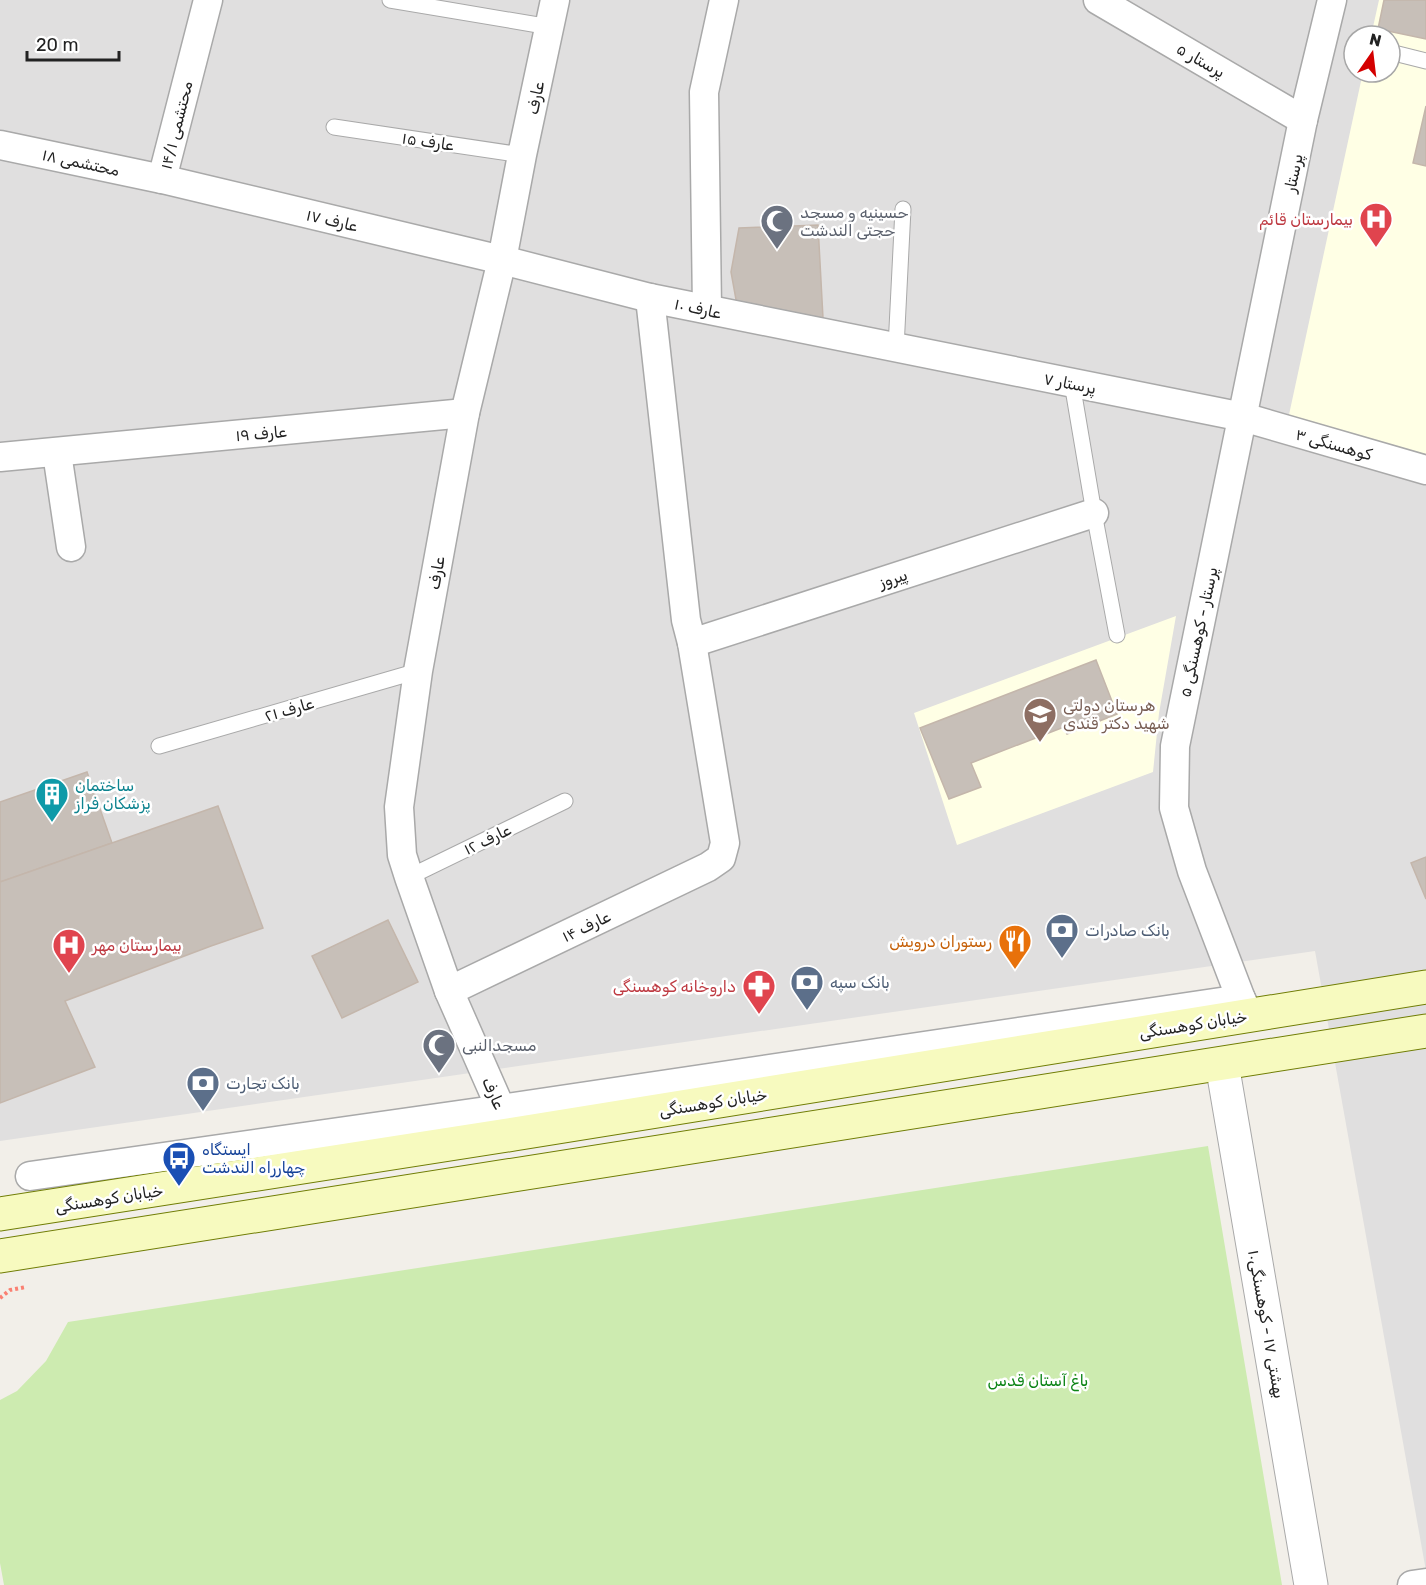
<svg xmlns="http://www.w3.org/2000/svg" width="1426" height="1585" font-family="Rubik,Cairo,sans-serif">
	<rect width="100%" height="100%" fill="#f2efe9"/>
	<path fill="#e0dfdf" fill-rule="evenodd" d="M0,0H1426V1571L1315,951L0,1141ZM1354,36H1390V72H1354Z"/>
	<g fill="#ffffe5">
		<polygon points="1379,0 1426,0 1426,454 1287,424 1363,72 1390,72 1390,36 1371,36"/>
		<polygon points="1176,616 1159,713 1153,772 957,845 914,713"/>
	</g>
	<polygon fill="#cdebb0" points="1208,1146 1282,1585 4,1585 0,1563 0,1400 17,1391 46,1361 68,1322"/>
	<g fill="#c7bfb8" stroke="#c4b6ab" stroke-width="1.5">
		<polygon points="1384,0 1426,0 1426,39 1378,29"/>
		<polygon points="1426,106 1426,166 1413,163"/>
		<polygon points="818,225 823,318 737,305 731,272 739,228"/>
		<polygon points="1096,660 1117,714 1067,734 1064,727 971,763 981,787 949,799 920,728"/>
		<polygon points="87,772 112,843 0,882 0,802"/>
		<polygon points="218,806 263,928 211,946 65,1001 95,1067 0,1103 0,882"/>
		<polygon points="1426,857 1426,899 1411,863"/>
		<polygon points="388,920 418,982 342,1018 312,956"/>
	</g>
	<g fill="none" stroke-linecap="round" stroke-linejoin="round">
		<defs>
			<g id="service">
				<polyline points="390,0 550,27"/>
				<polyline points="1390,52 1426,61"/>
				<polyline points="334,127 522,155"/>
				<polyline points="896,348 903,209"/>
				<polyline points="1072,383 1094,513 1117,635"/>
				<polyline points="159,746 418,671"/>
				<polyline points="409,877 565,801"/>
			</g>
			<g id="minor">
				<polyline points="1098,0 1303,120"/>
				<polyline points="0,145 162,179 502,260 650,298 1243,417 1426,470"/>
				<polyline points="162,179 208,0"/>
				<polyline points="707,309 704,92 724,0"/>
				<polyline points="57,453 71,547"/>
				<polyline points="0,457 465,413"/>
				<polyline points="692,643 1094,513"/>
				<polyline points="449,991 708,867 721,858 725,843 692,643 686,620 650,298"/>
				<polyline points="1249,1015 1241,999 1192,871 1174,808 1175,746 1303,120 1332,0"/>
				<polyline points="510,1125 501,1109 449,991 409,877 402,855 399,807 418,671 465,413 502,260 522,155 555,0"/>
				<polyline points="30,1176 501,1109 1241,999"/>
				<polyline points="1412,1585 1426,1583"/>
			</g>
			<polyline id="tertiary" points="1222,1064 1311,1585"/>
			<g id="secondary">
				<polyline points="0,1214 514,1134 1426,987"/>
				<polyline points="0,1256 1426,1031"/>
			</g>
		</defs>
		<use href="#service" stroke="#a9a9a9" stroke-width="17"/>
		<use href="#minor" stroke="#a9a9a9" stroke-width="31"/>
		<use href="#tertiary" stroke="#a9a9a9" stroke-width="35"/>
		<use href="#secondary" stroke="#707d05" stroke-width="35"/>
		<polyline stroke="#fa8072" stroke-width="4" stroke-dasharray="3 3" stroke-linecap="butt" points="0,1298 10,1290 26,1287"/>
		<use href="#service" stroke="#fff" stroke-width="15"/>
		<use href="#minor" stroke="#fff" stroke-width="28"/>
		<use href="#tertiary" stroke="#fff" stroke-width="33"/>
		<use href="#secondary" stroke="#f7fabf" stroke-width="33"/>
	</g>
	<defs>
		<symbol id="hospital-pin" viewBox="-11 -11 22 30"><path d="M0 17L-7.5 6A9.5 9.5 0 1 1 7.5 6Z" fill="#e0444e" stroke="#fff"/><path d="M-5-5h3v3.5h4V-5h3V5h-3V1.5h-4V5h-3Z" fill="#fff"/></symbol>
		<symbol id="mosque-pin" viewBox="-11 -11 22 30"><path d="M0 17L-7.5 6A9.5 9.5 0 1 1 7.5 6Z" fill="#6b7280" stroke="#fff"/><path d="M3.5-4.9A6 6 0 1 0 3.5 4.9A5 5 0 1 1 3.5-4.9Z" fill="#fff"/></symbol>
		<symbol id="school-pin" viewBox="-11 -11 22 30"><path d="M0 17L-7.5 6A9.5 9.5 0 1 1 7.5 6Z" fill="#8d6e63" stroke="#fff"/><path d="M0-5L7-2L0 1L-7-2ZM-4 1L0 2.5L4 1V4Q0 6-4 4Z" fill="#fff"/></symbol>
		<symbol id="building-pin" viewBox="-11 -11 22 30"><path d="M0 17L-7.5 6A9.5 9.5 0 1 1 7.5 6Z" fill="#0f9aa8" stroke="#fff"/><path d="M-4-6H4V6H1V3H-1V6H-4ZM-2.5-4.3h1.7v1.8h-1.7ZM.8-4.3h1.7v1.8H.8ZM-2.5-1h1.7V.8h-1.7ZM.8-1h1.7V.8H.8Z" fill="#fff"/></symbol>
		<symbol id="bank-pin" viewBox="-11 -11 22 30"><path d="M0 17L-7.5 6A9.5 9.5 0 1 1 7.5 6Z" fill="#5c6f8a" stroke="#fff"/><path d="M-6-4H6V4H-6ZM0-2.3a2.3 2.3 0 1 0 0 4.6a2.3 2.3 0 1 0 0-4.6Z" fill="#fff"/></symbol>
		<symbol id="restaurant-pin" viewBox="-11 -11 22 30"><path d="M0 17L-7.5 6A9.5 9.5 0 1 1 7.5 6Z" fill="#e8710a" stroke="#fff"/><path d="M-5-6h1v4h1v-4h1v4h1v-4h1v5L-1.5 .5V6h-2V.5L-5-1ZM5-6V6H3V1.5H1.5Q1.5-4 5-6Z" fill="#fff"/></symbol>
		<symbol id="pharmacy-pin" viewBox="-11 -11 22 30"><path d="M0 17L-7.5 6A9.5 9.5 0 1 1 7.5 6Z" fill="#e0444e" stroke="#fff"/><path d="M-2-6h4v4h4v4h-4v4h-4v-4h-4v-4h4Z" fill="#fff"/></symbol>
		<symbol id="bus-pin" viewBox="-11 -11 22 30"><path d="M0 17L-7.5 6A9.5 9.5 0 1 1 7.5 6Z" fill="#1a4fb4" stroke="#fff"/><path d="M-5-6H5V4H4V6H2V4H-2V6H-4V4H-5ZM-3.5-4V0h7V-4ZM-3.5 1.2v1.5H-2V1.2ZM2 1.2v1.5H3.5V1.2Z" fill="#fff"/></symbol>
	</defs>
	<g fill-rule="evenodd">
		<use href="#hospital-pin" x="1357" y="200" width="38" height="52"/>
		<use href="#mosque-pin" x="758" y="202" width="38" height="52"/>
		<use href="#school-pin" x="1021" y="695" width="38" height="52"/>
		<use href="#building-pin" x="33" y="775" width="38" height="52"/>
		<use href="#bank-pin" x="1043" y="911" width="38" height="52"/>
		<use href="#restaurant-pin" x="996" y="922" width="38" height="52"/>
		<use href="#hospital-pin" x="50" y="926" width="38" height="52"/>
		<use href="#bank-pin" x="788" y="963" width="38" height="52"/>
		<use href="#pharmacy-pin" x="740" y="967" width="38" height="52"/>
		<use href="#mosque-pin" x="420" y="1026" width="38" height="52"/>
		<use href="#bank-pin" x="184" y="1064" width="38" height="52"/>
		<use href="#bus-pin" x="160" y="1139" width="38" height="52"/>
	</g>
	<g text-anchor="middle" stroke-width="5" stroke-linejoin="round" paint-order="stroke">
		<g font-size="16" fill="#222" stroke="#fff">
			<text transform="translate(1201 60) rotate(30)" y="6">پرستار ۵</text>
			<text transform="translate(535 98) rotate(-78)" y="6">عارف</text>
			<text transform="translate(176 125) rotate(-76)" y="6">محتشمی ۱۴/۱</text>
			<text transform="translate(428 141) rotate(8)" y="6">عارف ۱۵</text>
			<text transform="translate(81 162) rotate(12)" y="6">محتشمی ۱۸</text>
			<text transform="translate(1293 173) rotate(-78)" y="6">پرستار</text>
			<text transform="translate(332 220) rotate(13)" y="6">عارف ۱۷</text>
			<text transform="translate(698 308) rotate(12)" y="6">عارف ۱۰</text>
			<text transform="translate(1070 383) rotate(11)" y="6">پرستار ۷</text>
			<text transform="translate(261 433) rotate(-5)" y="6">عارف ۱۹</text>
			<text transform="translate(1334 444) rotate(16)" y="6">کوهسنگی ۳</text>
			<text transform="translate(436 573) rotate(-80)" y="6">عارف</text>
			<text transform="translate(893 578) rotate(-18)" y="6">پیروز</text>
			<text transform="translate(1198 632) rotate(-78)" y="6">پرستار - کوهسنگی ۵</text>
			<text transform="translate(289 709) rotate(-16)" y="6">عارف ۲۱</text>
			<text transform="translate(487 839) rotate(-26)" y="6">عارف ۱۲</text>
			<text transform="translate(586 926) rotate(-26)" y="6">عارف ۱۴</text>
			<text transform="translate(1193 1024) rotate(-9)" y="6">خیابان کوهسنگی</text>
			<text transform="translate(494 1093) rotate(66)" y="6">عارف</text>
			<text transform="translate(713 1102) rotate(-9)" y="6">خیابان کوهسنگی</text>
			<text transform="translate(109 1198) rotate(-9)" y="6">خیابان کوهسنگی</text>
			<text transform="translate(1267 1324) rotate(80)" y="6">بهشتی ۱۷ - کوهسنگی۱۰</text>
		</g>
		<g font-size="16" fill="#5b616d" stroke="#fff" text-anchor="start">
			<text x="800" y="218">حسینیه و مسجد<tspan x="800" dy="18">حجتی الندشت</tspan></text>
			<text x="462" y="1051">مسجدالنبی</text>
		</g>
		<g font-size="16" fill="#be3a42" stroke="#fff" text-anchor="end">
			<text x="1353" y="225">بیمارستان قائم</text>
			<text x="92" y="951" text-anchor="start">بیمارستان مهر</text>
			<text x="736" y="992">داروخانه کوهسنگی</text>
		</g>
		<g font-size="16" fill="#785e54" stroke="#fff" text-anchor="start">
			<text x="1063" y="711">هرستان دولتی<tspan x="1063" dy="18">شهید دکتر قندی</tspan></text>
		</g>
		<g font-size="16" fill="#0d838f" stroke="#fff" text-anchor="start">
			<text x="75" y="791">ساختمان<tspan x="75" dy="18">پزشکان فراز</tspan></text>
		</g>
		<g font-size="16" fill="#4e5e75" stroke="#fff" text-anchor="start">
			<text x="1085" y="936">بانک صادرات</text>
			<text x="830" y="988">بانک سپه</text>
			<text x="226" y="1089">بانک تجارت</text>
		</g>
		<g font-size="16" fill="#c56008" stroke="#fff" text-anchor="end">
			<text x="992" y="947">رستوران درویش</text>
		</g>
		<g font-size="16" fill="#164399" stroke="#fff" text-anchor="start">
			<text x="202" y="1155">ایستگاه<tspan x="202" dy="18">چهارراه الندشت</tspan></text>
		</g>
		<g font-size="16" fill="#0c8416" stroke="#fff">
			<text x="1038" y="1386">باغ آستان قدس</text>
		</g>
	</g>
	<g transform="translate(1372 54) rotate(14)"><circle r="28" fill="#ffffff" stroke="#a7a7a7" stroke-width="1.5"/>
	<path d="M0-4.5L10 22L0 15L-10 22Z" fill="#d40000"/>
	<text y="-9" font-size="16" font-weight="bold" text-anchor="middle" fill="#222222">N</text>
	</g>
	<path d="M27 51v9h92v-9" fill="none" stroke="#222222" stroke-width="3"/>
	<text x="36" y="51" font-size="18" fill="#222222" stroke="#ffffff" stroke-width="4.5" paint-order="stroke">20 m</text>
</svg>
